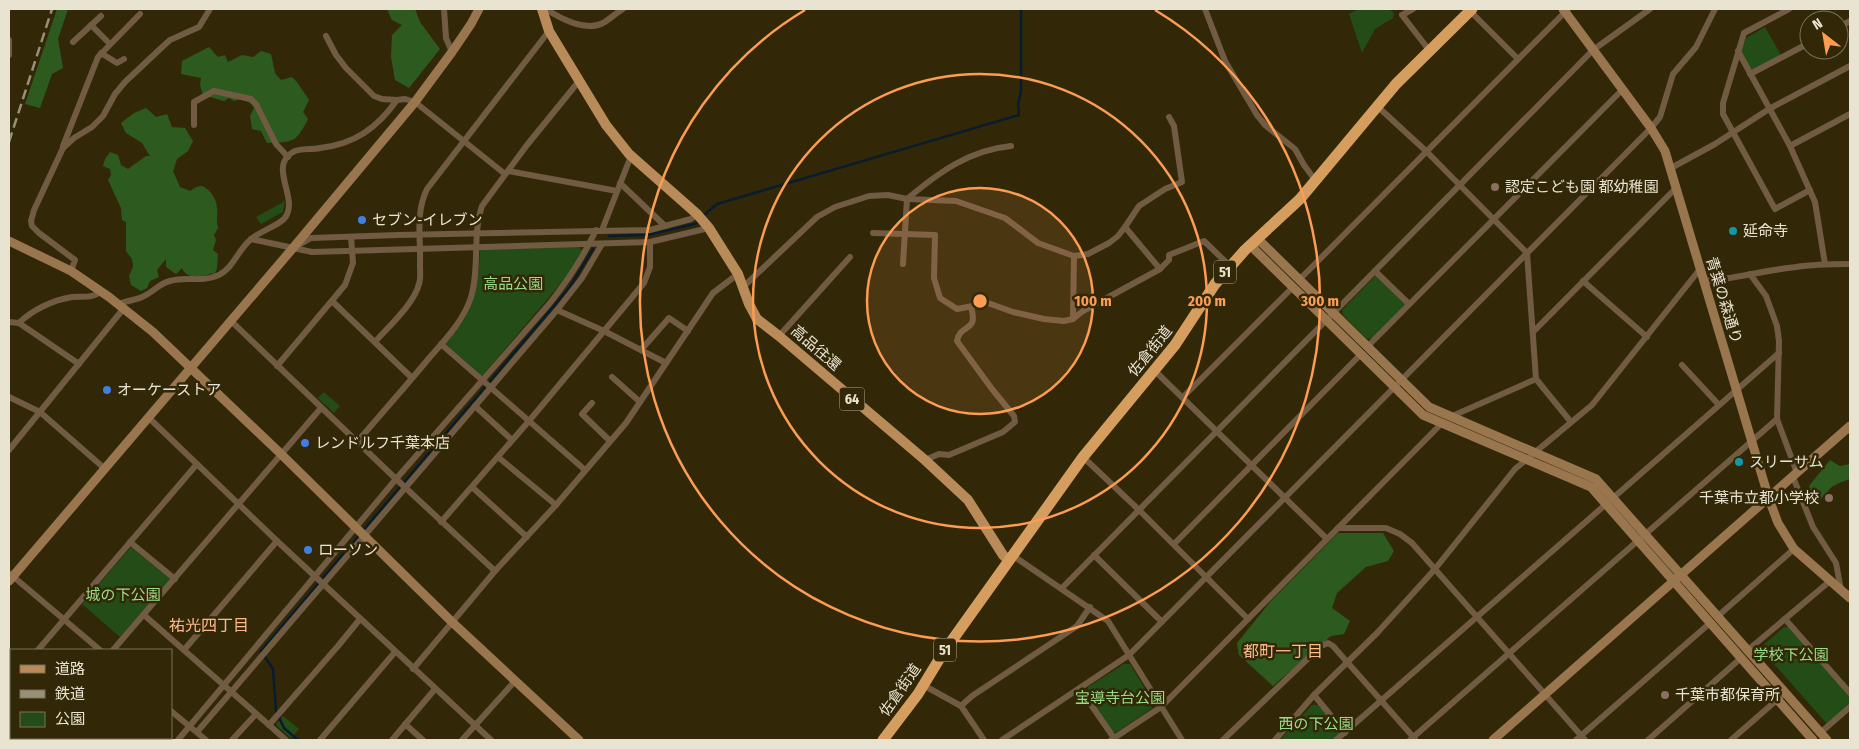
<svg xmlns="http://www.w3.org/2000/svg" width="1859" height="749" font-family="'Fira Sans Condensed','Noto Sans JP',sans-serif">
	<rect width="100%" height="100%" fill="#322808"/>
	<g fill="#234c16">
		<polygon points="1358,9 1388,9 1394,13 1393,18 1375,29 1362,53 1349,14"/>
		<polygon points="1765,27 1781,55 1753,70 1750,68 1741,51 1746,38"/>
		<polygon points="285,201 283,212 261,224 256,217"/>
		<path d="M578,246L583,252L567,276L482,376L445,343C452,335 460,327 465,318C477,298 479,272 480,249Z"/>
		<polygon points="1375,276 1378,276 1405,303 1405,306 1373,338 1367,339 1343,315 1342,310"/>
		<polygon points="324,392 340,406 334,413 318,398"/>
		<polygon points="131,547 171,579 120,637 82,604"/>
		<polygon points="1784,627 1791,627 1850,695 1850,705 1827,724 1760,648"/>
		<polygon points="1124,664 1130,664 1154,704 1151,709 1117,732 1111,732 1087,693 1088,687"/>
		<polygon points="1312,705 1319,705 1340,729 1339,734 1332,740 1280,740"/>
		<polygon points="283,716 299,729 291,738 278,727 276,724"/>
	</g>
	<g fill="#2d5b1f">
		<polygon points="57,9 68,9 58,39 63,68 52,74 40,108 25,104"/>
		<polygon points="387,9 415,9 420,22 440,49 409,88 395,80 391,57 392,35 402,25 392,20"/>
		<path d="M209,47L218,57L225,55L228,62L242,55L253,57L261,51L271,54L275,73L281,80L292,77L297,82L309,100L303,112L308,119C296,143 293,142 267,143L261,131L252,129L250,116L254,108L250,103L240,99L234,101L229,98L224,101L203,95L200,85L201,78L181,74L182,61Z"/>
		<path d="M146,108L156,117L167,114L172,127L185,128L193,141L188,151L177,159L173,171L180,187L190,191C193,189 197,186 201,186C209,187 217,200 217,208C218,216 216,221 218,228L214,235L216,240L213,250L218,254L217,268L215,273C203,275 188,282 182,268L176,274L166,267V259L157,270L159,277L150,281L147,288L141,291L131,285L129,276L133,267L132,259L126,251V222L122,220L121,208L108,180L111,175L110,169L103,166L105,159L110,152L118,155L121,165L128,169L146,156H150L142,143L126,133L121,123L134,113Z"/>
		<path d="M1830,460L1840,466L1850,464V479C1842,482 1833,484 1828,491C1824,494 1824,497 1819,500L1813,498L1809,486Z"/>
		<polygon points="1338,533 1383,533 1394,551 1388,561 1366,567 1337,593 1332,608 1350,621 1344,634 1331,636 1273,686 1239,655 1237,643 1271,601"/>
	</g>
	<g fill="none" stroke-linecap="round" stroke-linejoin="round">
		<g stroke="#071c2c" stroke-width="2.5">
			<polyline points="703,216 717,204 1019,115 1018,104 1021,91 1021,9"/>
			<polyline points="609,236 647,235 695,224 700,220"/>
			<polyline points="298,740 284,728 276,711 273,669 261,651 570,287 593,249"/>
		</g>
		<g stroke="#715b43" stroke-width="6">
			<polyline points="444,9 446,38 452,52"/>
			<path d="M546,9C561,19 586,32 603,23C610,19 616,13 623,9"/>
			<polyline points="1205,9 1225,61 1257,115 1266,126 1295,149 1304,165 1315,180"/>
			<polyline points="1413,9 1402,15 1429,50"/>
			<polyline points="1789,9 1744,33 1723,103 1723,114 1775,209 1810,190"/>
			<polyline points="1470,11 1518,59"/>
			<polyline points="91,25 110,44"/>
			<polyline points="1839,27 1850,21"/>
			<polyline points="326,36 336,55 346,68 374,96 382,99 397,100"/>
			<polyline points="9,40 9,55"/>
			<polyline points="73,42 101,16"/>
			<polyline points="1738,51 1790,146 1815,202 1825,264"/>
			<polyline points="101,53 117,63 124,59"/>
			<polyline points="1750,74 1809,43"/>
			<polyline points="1377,106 1426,151 1527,253 1536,379 1571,422"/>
			<polyline points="194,125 194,102 214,91 251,99 256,104 276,144 288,157"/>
			<polyline points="63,146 98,57 140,14"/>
			<polyline points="1790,146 1850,114"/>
			<polyline points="1671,168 1715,144 1769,109 1850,66"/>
			<polyline points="508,171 617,191"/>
			<polyline points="620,183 665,226"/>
			<polyline points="1125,227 1160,269"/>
			<polyline points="602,230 631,156"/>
			<polyline points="873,233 935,235 934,278 940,298 957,309 988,303 1013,312 1044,319 1064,321 1073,319 1083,311 1160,269 1169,260 1169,255 1204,241 1230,266"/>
			<polyline points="251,239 312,252 650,242 709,228"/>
			<polyline points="297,246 311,238 398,235 650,230 691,219 697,214"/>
			<path d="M903,264L907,199C938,173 969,150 1011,146"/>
			<polyline points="71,271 75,260 39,233 32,226 31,221 34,210 63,148 74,138 92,127 103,116 115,94 125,82 159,50 170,40 199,27 210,9"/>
			<polyline points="1375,271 1409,304"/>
			<polyline points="1750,274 1766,296 1777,326 1779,341 1777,419 1797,473"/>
			<polyline points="1299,280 1568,9"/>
			<polyline points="1583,281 1647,337"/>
			<path d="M1704,281C1735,279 1765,270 1796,267C1814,264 1832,264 1850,264"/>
			<polyline points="743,287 817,217 835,207 869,196 888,195 907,199 956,201 1005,218 1038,243 1074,256 1088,254 1109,243 1118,236 1125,227 1139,206 1165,189 1182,182 1174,126 1169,117"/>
			<polyline points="333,302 412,378"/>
			<path d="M119,304C128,300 138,300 144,296C153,292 160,283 170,281C187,276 201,283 219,275C232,269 238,251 249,241C259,231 274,228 284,219C301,200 267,167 293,152C301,148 311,150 320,148C355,144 377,128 397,100L405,99L415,102L505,174"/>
			<polyline points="557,310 604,331 666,363"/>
			<polyline points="1073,319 1074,256"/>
			<polyline points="230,320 396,479 495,571"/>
			<polyline points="9,322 19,323 79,364"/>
			<path d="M19,323C32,310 53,300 72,297C83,296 92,299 102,291"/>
			<polyline points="1533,332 1677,187"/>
			<polyline points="779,336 850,257"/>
			<path d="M375,342C388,327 414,304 419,284C421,278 420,271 420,265C421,238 415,214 427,189L549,31"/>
			<polyline points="441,344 585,470"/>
			<polyline points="1367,347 1622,90"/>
			<polyline points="641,350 669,318 688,331"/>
			<polyline points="1682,365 1719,405"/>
			<polyline points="277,366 345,285 353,263 351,237"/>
			<polyline points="1154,370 1327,539"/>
			<polyline points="612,377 640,402"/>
			<polyline points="9,397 40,412 104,468"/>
			<polyline points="1183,397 1293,287"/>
			<polyline points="592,403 582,414 610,441"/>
			<polyline points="475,406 512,440"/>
			<polyline points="148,417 277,541 491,740"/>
			<polyline points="1450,417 1536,379"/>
			<path d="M357,442C381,414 406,386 430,357C445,340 464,320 471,297C480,268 472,235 482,206L527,145L579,81"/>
			<polyline points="9,450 124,308"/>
			<polyline points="498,457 556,505"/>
			<polyline points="1083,457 1139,510 1248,619"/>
			<path d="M925,460L939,454L949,455L1003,432L1015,422L1014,416L992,389L957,341C960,323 979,333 971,307"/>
			<polyline points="1793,477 1813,527 1836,563 1841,590"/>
			<polyline points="472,487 527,537"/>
			<polyline points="441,522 529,421 644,283 650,267 650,242"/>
			<polyline points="1338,528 1386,528 1400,534 1412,543 1585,740"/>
			<polyline points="130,542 175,579"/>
			<polyline points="1174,544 1361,354"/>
			<polyline points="1012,555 1108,621 1182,740"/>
			<polyline points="1094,555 1162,622"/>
			<polyline points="9,573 100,650"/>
			<polyline points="1062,588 1593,50 1650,9"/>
			<polyline points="144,615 286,740"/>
			<polyline points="1718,616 1794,549"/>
			<polyline points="1785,619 1850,693"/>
			<polyline points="38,650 197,464"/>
			<polyline points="113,650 321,408"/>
			<polyline points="184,650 277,541"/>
			<polyline points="1748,650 1830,581"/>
			<polyline points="413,669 495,571 556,505 626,423 713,293 738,274"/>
			<polyline points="9,685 11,682"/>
			<polyline points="923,685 961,706 984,740"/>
			<polyline points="1080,689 1114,738"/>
			<polyline points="1314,695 1345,733"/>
			<polyline points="961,706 972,696 1077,626 1090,607"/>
			<polyline points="171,711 206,740"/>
			<polyline points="405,724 423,740"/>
			<polyline points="269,725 338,646 360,619"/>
			<polyline points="197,732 557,310 582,278 602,244"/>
			<polyline points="1820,733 1850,707"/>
			<polyline points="12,738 17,740"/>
			<polyline points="111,738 113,740 115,738"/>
			<polyline points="38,740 40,738"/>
			<path d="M178,740L396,479L550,303C569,279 583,258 596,230"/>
			<polyline points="232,740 256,714"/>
			<polyline points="320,740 395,652"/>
			<polyline points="392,740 435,689"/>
			<polyline points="462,740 515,681"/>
			<polyline points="1002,740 1129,655 1651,128 1660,117 1673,74 1696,47 1715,9"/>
			<polyline points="1111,740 1161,707 1442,423"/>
			<polyline points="1223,740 1321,646 1328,643 1333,646 1415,739"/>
			<polyline points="1275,740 1314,695 1378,632 1435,569 1515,469 1592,405 1700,269"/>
			<polyline points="1336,740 1779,353"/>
			<polyline points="1410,740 1777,419"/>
			<polyline points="1576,740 1710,623"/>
			<polyline points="1648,740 1741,658"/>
			<polyline points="1731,740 1785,693"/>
		</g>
		<g stroke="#9a764f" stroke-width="9">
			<polyline points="1563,9 1651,128 1665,151 1769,499 1778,523 1794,549 1850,598"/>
			<polyline points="9,241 71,271 109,297 153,332 281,454 452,622 579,740"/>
			<polyline points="9,581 293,248 415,102 452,52 471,24 479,9"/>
			<polyline points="1493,740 1850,426"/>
			<polyline points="1813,740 1591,487 1423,415 1254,249 1253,242 1261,242 1429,407 1596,479 1827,740"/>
		</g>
		<polyline stroke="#b98b58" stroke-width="10" points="542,9 549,31 606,125 629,154 697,214 709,228 738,274 749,304 757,319 779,336 925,460 968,500 1003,555 1008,560"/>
		<polyline stroke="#d59e5f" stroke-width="11" points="883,740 918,694 943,653 1083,457 1175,345 1215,284 1245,250 1300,199 1396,84 1472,9"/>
		<polyline stroke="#989179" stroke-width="2.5" stroke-dasharray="10 5" stroke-linecap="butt" points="9,142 52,9"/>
	</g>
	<circle cx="980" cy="301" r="113" fill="#fc9d53" fill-opacity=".12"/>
	<g fill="none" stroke="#fc9d53" stroke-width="2.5">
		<circle cx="980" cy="301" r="113"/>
		<circle cx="980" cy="301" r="227"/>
		<path d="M1155 10A340 340 0 1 1 805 10"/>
	</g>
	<g fill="#8d6e63" stroke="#322808" stroke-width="2">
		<circle cx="1495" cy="187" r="5"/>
		<circle cx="1829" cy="498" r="5"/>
		<circle cx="1665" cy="695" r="5"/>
	</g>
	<g fill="#3f7fe0" stroke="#322808" stroke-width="2">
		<circle cx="362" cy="220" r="5"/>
		<circle cx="107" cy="390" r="5"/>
		<circle cx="305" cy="443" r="5"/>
		<circle cx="308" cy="550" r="5"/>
	</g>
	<g fill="#0f9aa8" stroke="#322808" stroke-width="2">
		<circle cx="1733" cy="231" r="5"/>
		<circle cx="1739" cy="462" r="5"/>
	</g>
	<g text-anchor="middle" stroke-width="5" stroke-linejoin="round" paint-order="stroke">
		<g fill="#322808" stroke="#b2ac95" stroke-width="1">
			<rect x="1214" y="260.5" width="22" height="23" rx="4"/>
			<rect x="839.5" y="387.5" width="25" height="23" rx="4"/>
			<rect x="934" y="638.5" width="22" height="23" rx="4"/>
		</g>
		<g font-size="14" font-weight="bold" fill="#e9e4d2">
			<text x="1225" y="277">51</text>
			<text x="852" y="404">64</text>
			<text x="945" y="655">51</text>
		</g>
		<g font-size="15" fill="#e9e4d2" stroke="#322808" text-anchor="start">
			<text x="1505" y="192">認定こども園 都幼稚園</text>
			<text x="372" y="225">セブン-イレブン</text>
			<text x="1743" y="236">延命寺</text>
			<text x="117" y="395">オーケーストア</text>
			<text x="315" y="448">レンドルフ千葉本店</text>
			<text x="1749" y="467">スリーサム</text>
			<text x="1819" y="503" text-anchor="end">千葉市立都小学校</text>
			<text x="318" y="555">ローソン</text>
			<text x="1675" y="700">千葉市都保育所</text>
		</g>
		<g font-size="15" fill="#99dc86" stroke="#322808">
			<text x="513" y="289">高品公園</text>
			<text x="123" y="600">城の下公園</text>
			<text x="1791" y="660">学校下公園</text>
			<text x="1120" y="703">宝導寺台公園</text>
			<text x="1316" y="729">西の下公園</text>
		</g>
		<g font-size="15" fill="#e9e4d2" stroke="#322808">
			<text transform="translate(1724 300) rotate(73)" y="5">青葉の森通り</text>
			<text transform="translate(816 348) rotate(41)" y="5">高品往還</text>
			<text transform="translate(1150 351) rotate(-51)" y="5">佐倉街道</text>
			<text transform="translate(900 690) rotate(-55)" y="5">佐倉街道</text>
		</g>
		<g font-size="16" fill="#fcb989" stroke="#322808">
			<text x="209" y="631">祐光四丁目</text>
			<text x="1283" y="657">都町一丁目</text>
		</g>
	</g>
	<circle cx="980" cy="301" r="8" fill="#fc9d53" stroke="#322808" stroke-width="2.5"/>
	<g font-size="15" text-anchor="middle" font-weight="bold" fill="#fc9d53" stroke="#322808" stroke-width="5" stroke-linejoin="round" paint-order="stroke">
		<text x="1093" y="306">100 m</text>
		<text x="1207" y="306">200 m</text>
		<text x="1320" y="306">300 m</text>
	</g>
	<rect width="1859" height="749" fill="none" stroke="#e9e4d2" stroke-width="20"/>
	<rect x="10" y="649" width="162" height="90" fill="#322808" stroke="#7b7359"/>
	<rect x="20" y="665" width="25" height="8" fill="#b98b58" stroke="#7b7359"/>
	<text x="55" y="674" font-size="15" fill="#e9e4d2">道路</text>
	<rect x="20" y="690" width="25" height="8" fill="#989179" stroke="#7b7359"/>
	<text x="55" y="699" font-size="15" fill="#e9e4d2">鉄道</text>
	<rect x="20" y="712" width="25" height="15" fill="#234c16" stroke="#7b7359"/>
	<text x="55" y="724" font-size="15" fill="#e9e4d2">公園</text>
	<g transform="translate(1824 35) rotate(329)"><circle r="24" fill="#322808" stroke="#7b7359"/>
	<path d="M0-4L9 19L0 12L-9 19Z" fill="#fc9d53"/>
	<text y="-8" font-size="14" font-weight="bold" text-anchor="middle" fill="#e9e4d2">N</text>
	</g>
</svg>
